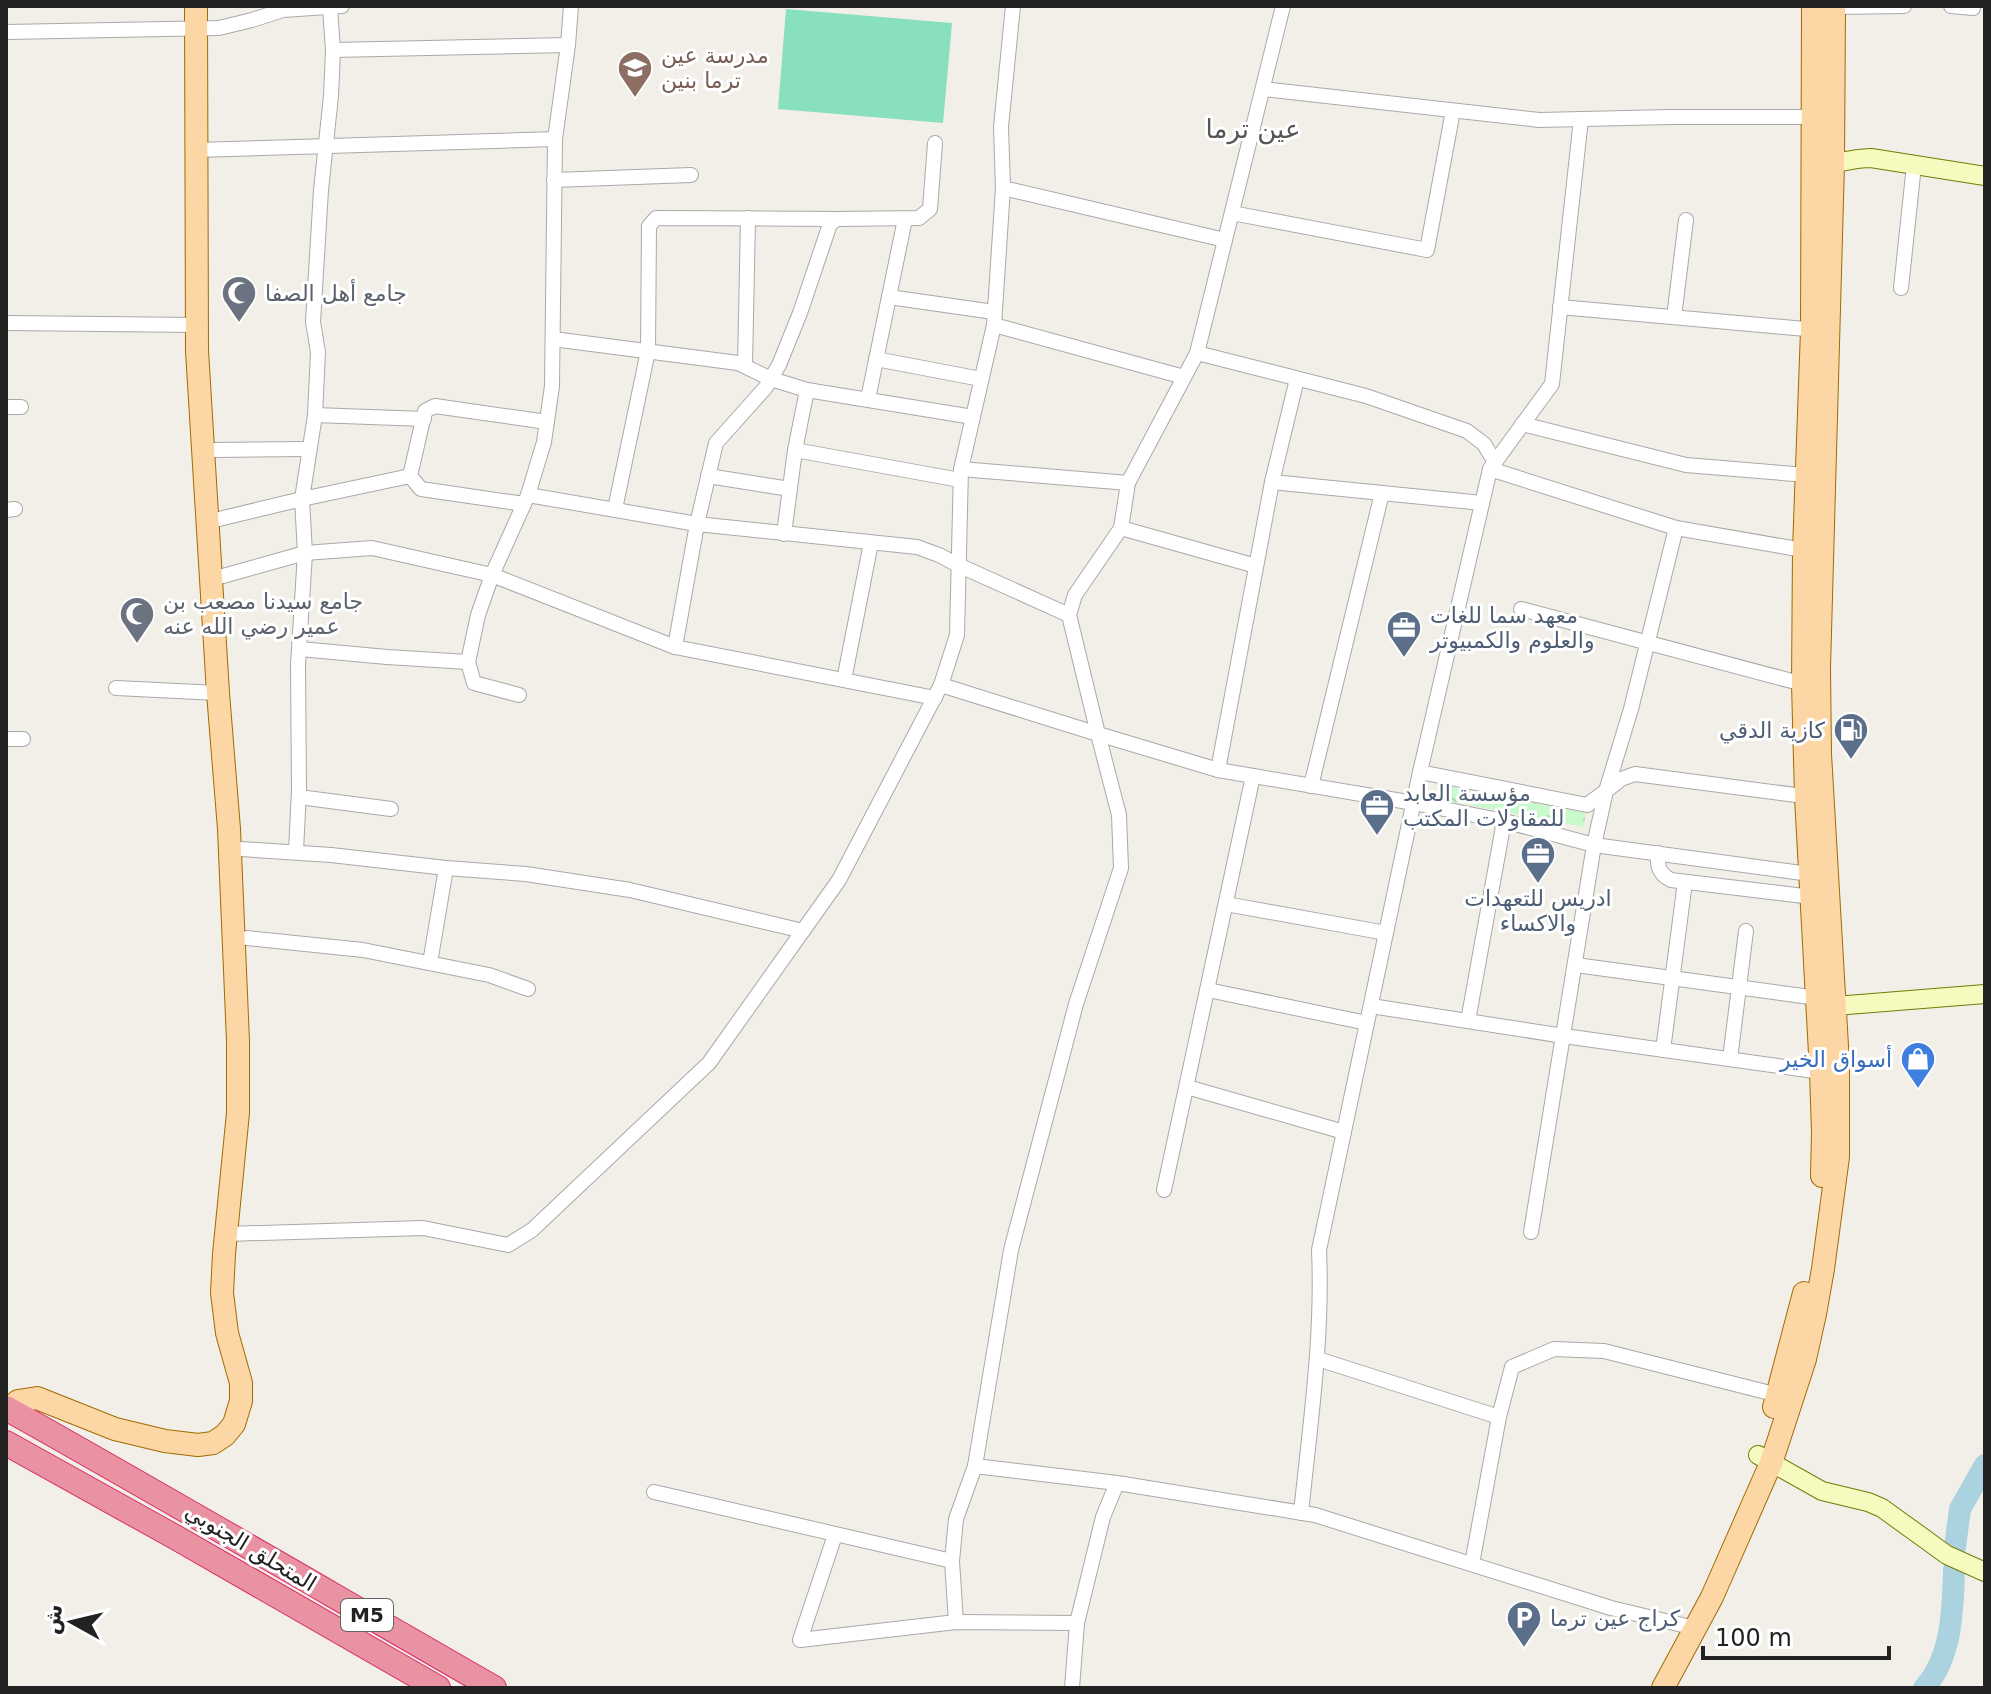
<svg xmlns="http://www.w3.org/2000/svg" width="1991" height="1694" font-family="'DejaVu Sans',Vazirmatn,sans-serif">
	<defs>
		<pattern id="park-crowns" width="20" height="18" patternUnits="userSpaceOnUse" patternTransform="scale(2)"><rect width="20" height="18" fill="#c8facc"/><path d="M2 6a3 3 0 1 1 6 0M12 15a3 3 0 1 1 6 0" fill="none" stroke="#acd6af"/></pattern>
	</defs>
	<rect width="100%" height="100%" fill="#f2efe9"/>
	<polygon fill="url(#park-crowns)" points="1441,785 1586,813 1583,827 1438,799"/>
	<polygon fill="#88e0be" points="786,9 952,23 943,123 778,109"/>
	<g fill="none" stroke-linecap="round" stroke-linejoin="round">
		<g stroke="#aad3df" stroke-width="22">
			<polyline points="1955,1547 1960,1509 1985,1465"/>
			<path d="M1924,1688C1952,1658 1953,1609 1954,1570"/>
		</g>
		<defs>
			<g id="street">
				<polyline points="1951,6 1973,8"/>
				<polyline points="1834,7 1904,6"/>
				<polyline points="330,8 333,50 331,96 321,190 313,322 318,352 315,415 302,499 410,476"/>
				<polyline points="6,32 219,28 252,20 283,10 342,6"/>
				<polyline points="333,50 568,45"/>
				<polyline points="1263,89 1539,120 1670,117 1814,117"/>
				<polyline points="196,150 555,139"/>
				<polyline points="554,180 691,175"/>
				<polyline points="1003,188 1225,240"/>
				<polyline points="1232,213 1427,250 1453,111"/>
				<polyline points="1901,288 1914,165"/>
				<polyline points="889,297 994,312"/>
				<polyline points="1560,307 1817,330"/>
				<polyline points="1674,317 1686,220"/>
				<polyline points="6,323 197,325"/>
				<polyline points="994,325 1184,377"/>
				<polyline points="553,339 738,363 771,379 807,390 973,417"/>
				<polyline points="1197,353 1366,396 1467,431 1484,444 1495,462"/>
				<polyline points="876,359 981,379"/>
				<polyline points="745,366 748,218"/>
				<polyline points="868,399 905,219"/>
				<polyline points="6,407 21,407"/>
				<polyline points="315,415 424,419"/>
				<polyline points="1522,424 1686,465 1806,475"/>
				<polyline points="215,450 309,449"/>
				<polyline points="795,450 960,480"/>
				<polyline points="961,469 1128,483 1197,353 1283,6"/>
				<polyline points="1490,469 1676,528 1809,551"/>
				<polyline points="708,476 790,489"/>
				<polyline points="1272,482 1482,503"/>
				<polyline points="528,495 697,524 716,443 766,387 779,365 800,313 830,224 837,219 919,218 930,209 935,143"/>
				<polyline points="524,504 421,489 410,476 425,411 435,406 547,422"/>
				<polyline points="615,509 648,351 649,226 656,218 837,219"/>
				<polyline points="6,510 15,509"/>
				<polyline points="219,519 302,499 305,553 298,665 299,789 296,852"/>
				<polyline points="1121,528 1256,566"/>
				<polyline points="784,534 795,450 807,390"/>
				<polyline points="223,576 305,553 372,548 492,575 675,647 935,698"/>
				<polyline points="1521,609 1803,684"/>
				<polyline points="1069,615 1075,595 1121,528 1128,483"/>
				<polyline points="675,647 697,524 917,547 939,555 958,565 1069,615 1098,734 1218,770 1414,803 1504,821 1594,845 1817,875"/>
				<polyline points="300,649 387,657 468,662"/>
				<polyline points="844,680 871,543"/>
				<polyline points="941,685 1098,734 1119,815 1121,868 1076,1004 1011,1250 975,1466 956,1519 952,1561 956,1622"/>
				<polyline points="116,688 218,693"/>
				<polyline points="519,695 474,683 468,662 478,615 492,575 528,495 544,442 552,386 555,139 568,45 571,6"/>
				<polyline points="6,739 23,739"/>
				<polyline points="1218,770 1272,482 1297,379"/>
				<polyline points="1420,772 1587,805 1606,791 1631,709 1676,528"/>
				<polyline points="1311,786 1382,493"/>
				<polyline points="299,797 391,809"/>
				<polyline points="241,849 331,855 446,868 526,874 630,890 803,931"/>
				<path d="M1658,853C1657,866 1659,874 1671,880L1812,897"/>
				<polyline points="1226,904 1386,933"/>
				<polyline points="247,938 363,950 489,975 528,989"/>
				<polyline points="430,963 446,868"/>
				<polyline points="1576,965 1817,998"/>
				<polyline points="1208,990 1367,1023"/>
				<polyline points="1371,1006 1564,1036 1821,1072"/>
				<polyline points="1468,1021 1504,821"/>
				<polyline points="1663,1050 1685,882"/>
				<polyline points="1730,1059 1746,931"/>
				<polyline points="1187,1087 1344,1132"/>
				<polyline points="1164,1190 1253,776"/>
				<polyline points="1531,1232 1594,845 1606,791 1621,779 1635,774 1811,797"/>
				<polyline points="226,1234 423,1228 508,1245 532,1230 709,1063 839,880 941,685 957,635 961,469 994,325 1003,188 1001,127 1013,6"/>
				<polyline points="1318,1359 1499,1417 1472,1564"/>
				<polyline points="1499,1417 1512,1367 1554,1349 1604,1351 1778,1395"/>
				<polyline points="975,1466 1117,1483 1315,1515 1611,1608 1695,1628"/>
				<polyline points="654,1492 952,1561"/>
				<path d="M1301,1513C1310,1425 1323,1338 1319,1250L1420,772L1490,469L1552,384L1581,119"/>
				<polyline points="835,1535 800,1640 956,1622 1077,1623"/>
				<polyline points="1072,1688 1077,1623 1103,1517 1117,1483"/>
			</g>
			<g id="secondary">
				<path d="M1822,163C1839,164 1854,158 1871,158L1985,176"/>
				<polyline points="1835,1006 1985,994"/>
				<polyline points="1758,1455 1822,1491 1868,1502 1882,1508 1947,1555 1985,1572"/>
			</g>
			<g id="primary">
				<polyline points="1813,6 1812,330 1804,550 1803,684 1806,797 1821,1072 1823,1132 1822,1176"/>
				<polyline points="1774,1407 1804,1293"/>
				<polyline points="8,1409 18,1401 37,1398 115,1429 165,1441 198,1445 213,1443 225,1435 234,1424 241,1401 241,1383 227,1333 222,1293 224,1254 238,1113 238,1041 229,829 218,693 197,351 196,6"/>
				<polyline points="1663,1688 1712,1597 1771,1463 1779,1439 1805,1359 1815,1314 1823,1269 1838,1157 1838,1063 1820,754 1819,669 1833,164 1834,6"/>
			</g>
			<g id="highway">
				<path d="M6,1408C170,1500 332,1595 494,1688"/>
				<polyline points="6,1443 175,1537 438,1688"/>
			</g>
		</defs>
		<use href="#street" stroke="#a9a9a9" stroke-width="16"/>
		<use href="#secondary" stroke="#707d05" stroke-width="20"/>
		<use href="#primary" stroke="#a06b00" stroke-width="24"/>
		<use href="#highway" stroke="#dc2a67" stroke-width="26"/>
		<use href="#street" stroke="#fff" stroke-width="14"/>
		<use href="#secondary" stroke="#f7fabf" stroke-width="18"/>
		<use href="#primary" stroke="#fcd6a4" stroke-width="22"/>
		<use href="#highway" stroke="#e892a2" stroke-width="24"/>
	</g>
	<defs>
		<symbol id="school-pin" viewBox="-11 -11 22 30"><path d="M0 17L-7.5 6A9.5 9.5 0 1 1 7.5 6Z" fill="#8d6e63" stroke="#fff"/><path d="M0-5L7-2L0 1L-7-2ZM-4 1L0 2.5L4 1V4Q0 6-4 4Z" fill="#fff"/></symbol>
		<symbol id="mosque-pin" viewBox="-11 -11 22 30"><path d="M0 17L-7.5 6A9.5 9.5 0 1 1 7.5 6Z" fill="#6b7280" stroke="#fff"/><path d="M3.5-4.9A6 6 0 1 0 3.5 4.9A5 5 0 1 1 3.5-4.9Z" fill="#fff"/></symbol>
		<symbol id="office-pin" viewBox="-11 -11 22 30"><path d="M0 17L-7.5 6A9.5 9.5 0 1 1 7.5 6Z" fill="#5c6f8a" stroke="#fff"/><path d="M-6-3h4V-5.5h4V-3h4V5H-6ZM-1-4.5V-3h2v-1.5ZM-6 0V1H6V0Z" fill="#fff"/></symbol>
		<symbol id="fuel-pin" viewBox="-11 -11 22 30"><path d="M0 17L-7.5 6A9.5 9.5 0 1 1 7.5 6Z" fill="#5c6f8a" stroke="#fff"/><path d="M-5.5-6h7V0h2V4h1.3V-2.5L3-4.5l.8-.8L6-3V5H2.5V1h-1V6h-7ZM-4.2-4.7v3.2H.2V-4.7Z" fill="#fff"/></symbol>
		<symbol id="shop-pin" viewBox="-11 -11 22 30"><path d="M0 17L-7.5 6A9.5 9.5 0 1 1 7.5 6Z" fill="#3f7fe0" stroke="#fff"/><path d="M-5-2.5h2.3a2.7 3.5 0 0 1 5.4 0H5L5.5 6h-11ZM-1.5-2.5h3a1.5 2.3 0 0 0-3 0Z" fill="#fff"/></symbol>
		<symbol id="parking-pin" viewBox="-11 -11 22 30"><path d="M0 17L-7.5 6A9.5 9.5 0 1 1 7.5 6Z" fill="#5c6f8a" stroke="#fff"/><path d="M-3.5-5.5H1a3.5 3.5 0 0 1 0 7H-1V5.5H-3.5ZM-1-3.4V-.6H.8a1.4 1.4 0 0 0 0-2.8Z" fill="#fff"/></symbol>
	</defs>
	<g fill-rule="evenodd">
		<use href="#school-pin" x="615" y="48" width="40" height="54"/>
		<use href="#mosque-pin" x="219" y="273" width="40" height="54"/>
		<use href="#mosque-pin" x="117" y="594" width="40" height="54"/>
		<use href="#office-pin" x="1384" y="608" width="40" height="54"/>
		<use href="#fuel-pin" x="1831" y="710" width="40" height="54"/>
		<use href="#office-pin" x="1357" y="786" width="40" height="54"/>
		<use href="#office-pin" x="1518" y="834" width="40" height="54"/>
		<use href="#shop-pin" x="1898" y="1039" width="40" height="54"/>
		<use href="#parking-pin" x="1504" y="1598" width="40" height="54"/>
	</g>
	<g text-anchor="middle" stroke-width="6" stroke-linejoin="round" paint-order="stroke">
		<rect fill="#fff" stroke="#646464" stroke-width="2" x="341" y="1599" width="52" height="32" rx="6"/>
		<g font-size="20" font-weight="bold" fill="#222">
			<text x="367" y="1622">M5</text>
		</g>
		<g font-size="22" fill="#785e54" stroke="#fff" text-anchor="start">
			<text x="661" y="63">مدرسة عين<tspan x="661" dy="25">ترما بنين</tspan></text>
		</g>
		<g font-size="22" fill="#5b616d" stroke="#fff" text-anchor="start">
			<text x="265" y="301">جامع أهل الصفا</text>
			<text x="163" y="609">جامع سيدنا مصعب بن<tspan x="163" dy="25">عمير رضي الله عنه</tspan></text>
		</g>
		<g font-size="22" fill="#4e5e75" stroke="#fff" text-anchor="start">
			<text x="1430" y="623">معهد سما للغات<tspan x="1430" dy="25">والعلوم والكمبيوتر</tspan></text>
			<text x="1825" y="738" text-anchor="end">كازية الدقي</text>
			<text x="1403" y="801">مؤسسة العابد<tspan x="1403" dy="25">للمقاولات المكتب</tspan></text>
			<text x="1538" y="906" text-anchor="middle">ادريس للتعهدات<tspan x="1538" dy="25">والاكساء</tspan></text>
			<text x="1550" y="1626">كراج عين ترما</text>
		</g>
		<g font-size="22" fill="#366cbe" stroke="#fff" text-anchor="end">
			<text x="1892" y="1067">أسواق الخير</text>
		</g>
		<g font-size="22" fill="#222" stroke="#fff">
			<text transform="translate(251 1547) rotate(31)" y="8">المتحلق الجنوبي</text>
		</g>
		<g font-size="26" fill="#555" stroke="#fff">
			<text x="1253" y="138">عين ترما</text>
		</g>
	</g>
	<rect width="1991" height="1694" fill="none" stroke="#222222" stroke-width="16"/>
	<g transform="translate(72 1622) rotate(278)" stroke="#ffffff" stroke-width="6" paint-order="stroke">
	<path d="M0-6L14 30L0 20L-14 30Z" fill="#222222"/>
	<text y="-12" font-size="22" font-weight="bold" text-anchor="middle" fill="#222222">ش</text>
	</g>
	<path d="M1703 1646v12h186v-12" fill="none" stroke="#222222" stroke-width="4"/>
	<text x="1715" y="1646" font-size="24" fill="#222222" stroke="#ffffff" stroke-width="6" paint-order="stroke">100 m</text>
</svg>
